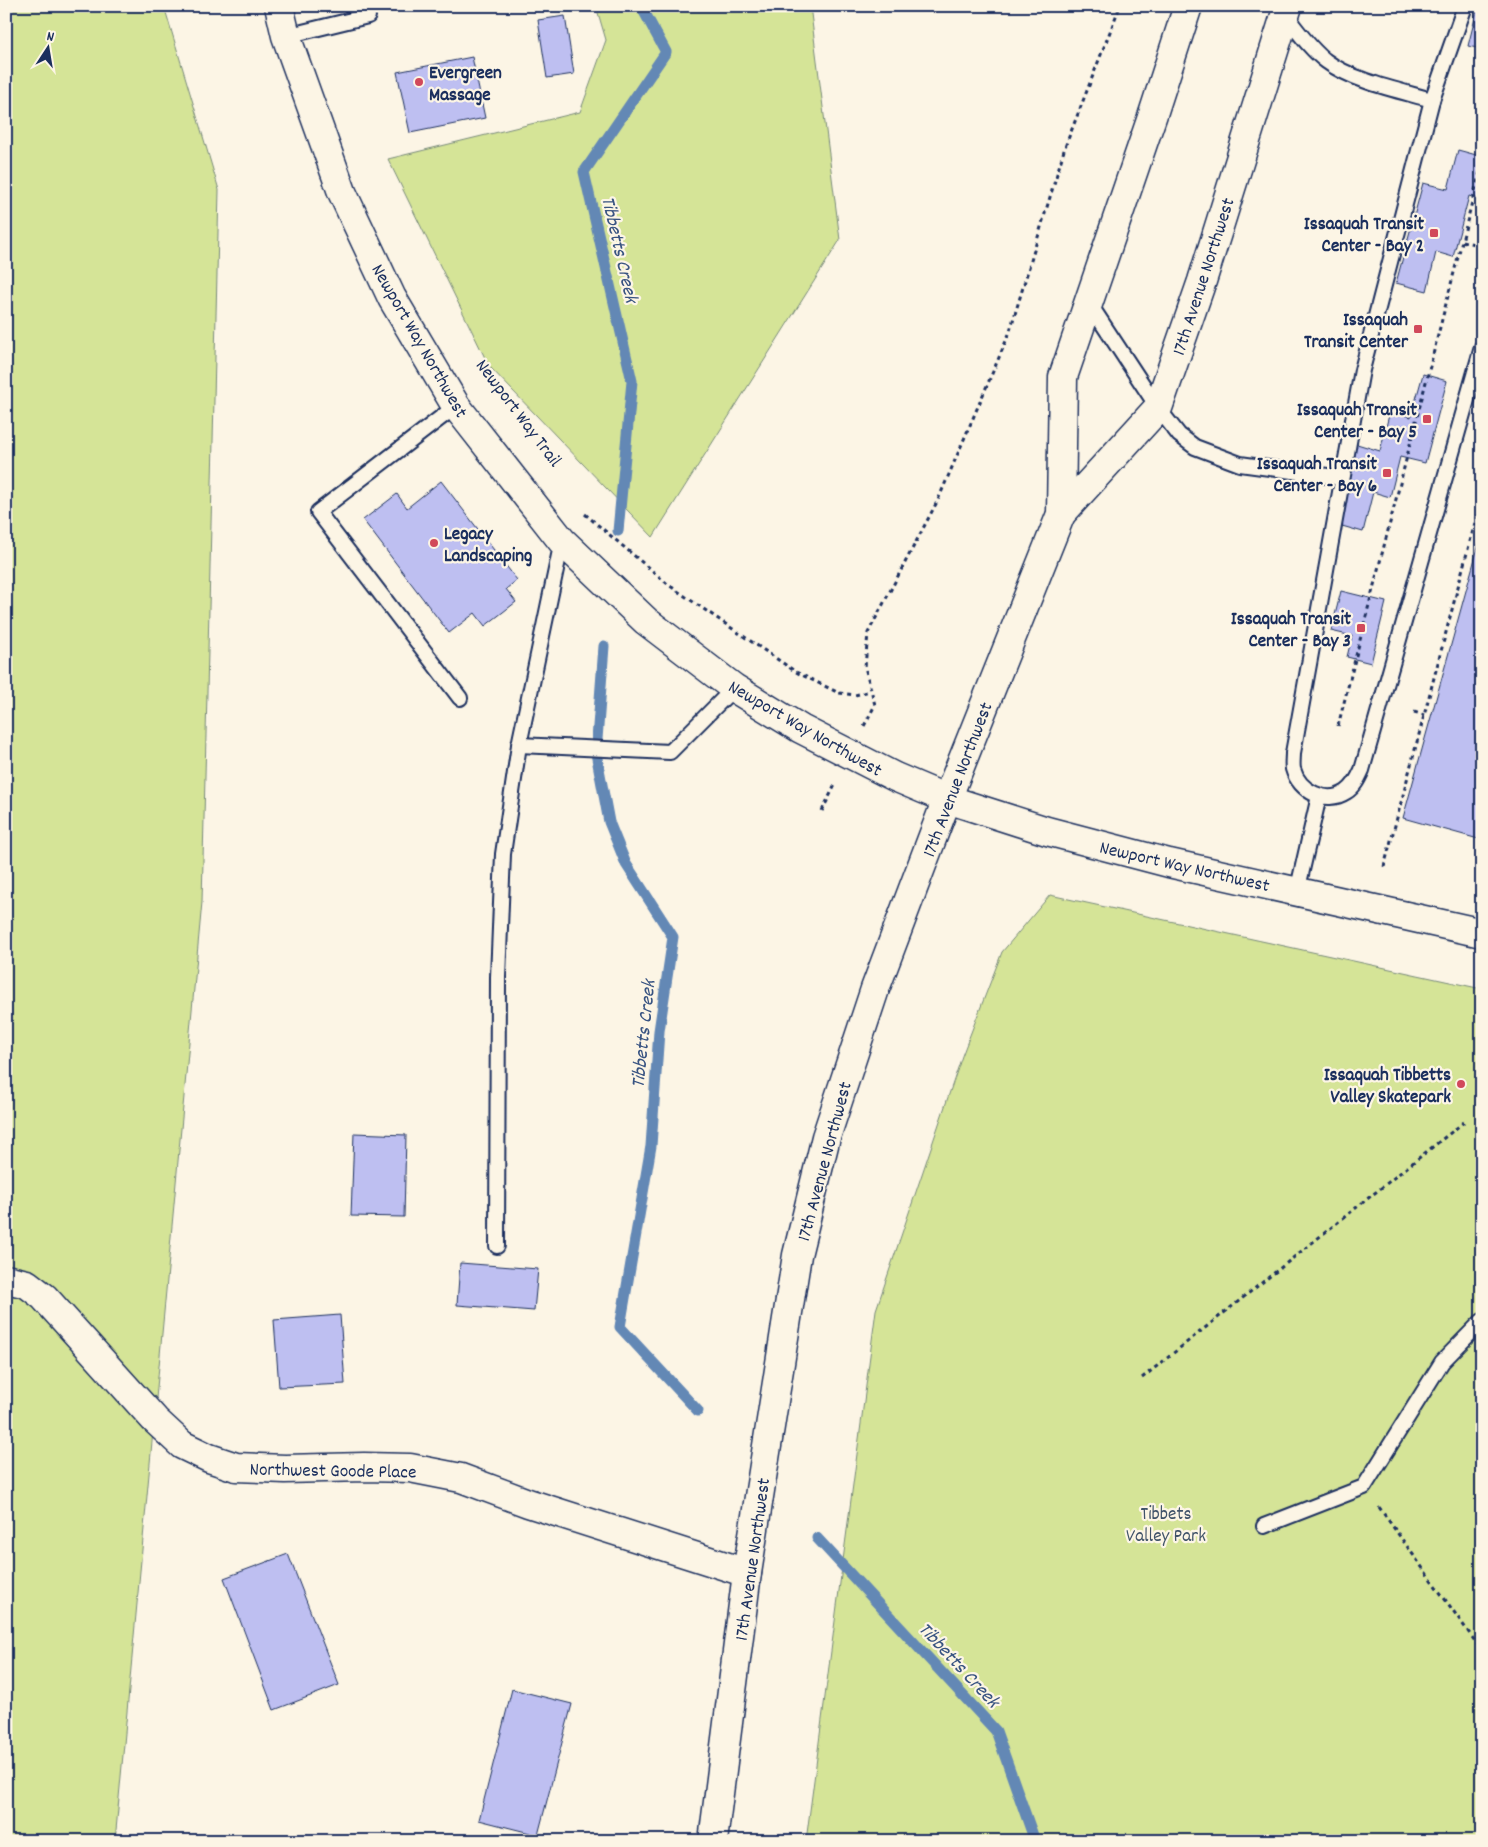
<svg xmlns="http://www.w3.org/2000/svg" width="1488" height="1847" font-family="Dekko,sans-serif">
	<rect width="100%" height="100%" fill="#fcf5e5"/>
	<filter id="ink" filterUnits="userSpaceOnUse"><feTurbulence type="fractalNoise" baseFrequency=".02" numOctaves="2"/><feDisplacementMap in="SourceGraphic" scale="10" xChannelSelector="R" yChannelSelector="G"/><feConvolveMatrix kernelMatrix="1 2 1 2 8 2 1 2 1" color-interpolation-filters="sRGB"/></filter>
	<g filter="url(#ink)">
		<g fill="#d5e497" stroke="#788a7a">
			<polygon points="6,6 164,6 219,190 202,902 115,1841 6,1841"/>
			<polygon points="596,6 810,6 840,240 653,537 489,366 388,159 580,112 606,40"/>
			<polygon points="1050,895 1482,989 1482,1841 806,1841 876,1310 962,1056 1002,952"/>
		</g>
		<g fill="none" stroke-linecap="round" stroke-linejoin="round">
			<g stroke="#6488b5" stroke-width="11">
				<polyline points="618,531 632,381 584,172 666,52 641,6"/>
				<polyline points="604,646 596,753 609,822 626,864 673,937 659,1031 651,1146 620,1327 698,1411"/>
				<polyline points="817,1538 996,1731 1035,1841"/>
			</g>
		</g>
		<g fill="#bebff1" stroke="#1b2f5e">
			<polygon points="1478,6 1482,6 1482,49 1468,46"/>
			<polygon points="565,16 574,74 547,78 538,20"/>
			<polygon points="472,57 485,118 410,133 397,72"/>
			<polygon points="1458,150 1480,156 1482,150 1482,200 1469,196 1453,257 1436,252 1427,291 1396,283 1423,183 1448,189"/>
			<polygon points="1423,374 1447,381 1425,463 1400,457 1390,497 1373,492 1363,532 1335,524 1357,444 1380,451 1390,411 1411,417"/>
			<polygon points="441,481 517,580 506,589 516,602 485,626 475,613 449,633 363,520 397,494 407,508"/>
			<polygon points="1482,533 1482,840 1403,818"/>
			<polygon points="1341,591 1386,602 1371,663 1347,657 1352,636 1331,631"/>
			<polygon points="354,1133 406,1135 404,1217 351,1216"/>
			<polygon points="460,1263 538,1269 534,1311 457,1305"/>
			<polygon points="340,1315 345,1384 279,1387 274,1320"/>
			<polygon points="288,1554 339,1685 274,1710 224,1578"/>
			<polygon points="512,1689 572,1704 538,1835 479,1820"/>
		</g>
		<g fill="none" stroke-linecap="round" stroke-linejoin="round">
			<defs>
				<g id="service">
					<path d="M1465,6L1432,100L1362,370L1293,753C1293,758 1292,764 1293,769C1299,791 1326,805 1346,792C1354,787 1358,779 1362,770L1482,347"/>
					<path d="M1285,15C1298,31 1310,49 1326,61C1352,81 1401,91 1432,100"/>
					<polyline points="286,36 368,16"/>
					<polyline points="1089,303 1158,408 1179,435 1195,447 1240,464 1342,478"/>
					<polyline points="456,406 318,512 460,698"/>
					<polyline points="519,745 670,752 734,688"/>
					<polyline points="1297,892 1319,796"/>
					<polyline points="497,1246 498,977 503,854 519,745 562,541"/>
					<polyline points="1264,1526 1364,1487 1442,1362 1482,1321"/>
				</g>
				<polyline id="minor" points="6,1279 27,1284 44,1297 155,1420 182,1445 209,1458 236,1467 285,1469 364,1467 410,1468 461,1478 528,1503 747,1573"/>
				<polyline id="tertiary" points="279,6 286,36 342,192 392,298 456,406 562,541 646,621 734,688 801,729 895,777 947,799 1047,831 1169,863 1482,933"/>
				<g id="secondary">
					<polyline points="1061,514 1158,408 1202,281 1288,6"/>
					<polyline points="713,1841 747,1573 797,1255 826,1137 875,989 947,799 1061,514 1063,377 1153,114 1188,6"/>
				</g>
			</defs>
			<use href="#service" stroke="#1b2f5e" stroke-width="18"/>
			<use href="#minor" stroke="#1b2f5e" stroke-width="31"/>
			<use href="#tertiary" stroke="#1b2f5e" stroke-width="31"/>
			<use href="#secondary" stroke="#1b2f5e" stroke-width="31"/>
			<g stroke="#1b2f5e" stroke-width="3" stroke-dasharray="4 4" stroke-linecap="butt">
				<polyline points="1462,241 1482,246"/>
				<polyline points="585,514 670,586 796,672 839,693 855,695 870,691"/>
				<polyline points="1414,712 1424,715"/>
				<polyline points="864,726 875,705 865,667 868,633 938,500 1009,334 1065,147 1120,6"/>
				<polyline points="1338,726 1482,163"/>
				<polyline points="822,811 836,783"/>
				<polyline points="1384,867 1482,496"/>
				<polyline points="1142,1378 1464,1122"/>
				<polyline points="1379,1507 1482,1651"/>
			</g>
			<use href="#service" stroke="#fcf5e5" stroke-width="14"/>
			<use href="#minor" stroke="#fcf5e5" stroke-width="28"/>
			<use href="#tertiary" stroke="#fcf5e5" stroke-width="28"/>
			<use href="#secondary" stroke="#fcf5e5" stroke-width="28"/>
		</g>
	</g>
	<g fill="#d1495b" stroke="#fcf5e5" stroke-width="2">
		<circle cx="419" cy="82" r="5"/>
		<rect x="1429" y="228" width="10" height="10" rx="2.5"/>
		<rect x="1413" y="324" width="10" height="10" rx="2.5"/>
		<rect x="1422" y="414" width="10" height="10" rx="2.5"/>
		<rect x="1382" y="468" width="10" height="10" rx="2.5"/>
		<circle cx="434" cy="543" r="5"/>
		<rect x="1356" y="623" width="10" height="10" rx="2.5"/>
		<circle cx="1461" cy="1084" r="5"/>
	</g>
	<g text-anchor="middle" stroke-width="4.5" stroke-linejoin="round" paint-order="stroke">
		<g font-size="19" font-weight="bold" fill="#1b2f5e" stroke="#fcf5e5" text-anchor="end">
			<text x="429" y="78" text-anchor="start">Evergreen<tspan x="429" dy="22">Massage</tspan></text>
			<text x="1424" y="229">Issaquah Transit<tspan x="1424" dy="22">Center - Bay 2</tspan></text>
			<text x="1408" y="325">Issaquah<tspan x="1408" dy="22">Transit Center</tspan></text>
			<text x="1417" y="415">Issaquah Transit<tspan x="1417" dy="22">Center - Bay 5</tspan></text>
			<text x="1377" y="469">Issaquah Transit<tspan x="1377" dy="22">Center - Bay 6</tspan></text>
			<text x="444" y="539" text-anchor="start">Legacy<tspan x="444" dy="22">Landscaping</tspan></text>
			<text x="1351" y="624">Issaquah Transit<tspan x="1351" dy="22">Center - Bay 3</tspan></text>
			<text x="1451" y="1080">Issaquah Tibbetts<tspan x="1451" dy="22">Valley Skatepark</tspan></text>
		</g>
		<g font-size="19" fill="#1b2f5e" stroke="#fcf5e5">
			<text transform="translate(1202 276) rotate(-72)" y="7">17th Avenue Northwest</text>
			<text transform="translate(421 340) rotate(60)" y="7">Newport Way Northwest</text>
			<text transform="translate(520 412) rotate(53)" y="7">Newport Way Trail</text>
			<text transform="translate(806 727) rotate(30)" y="7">Newport Way Northwest</text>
			<text transform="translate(956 779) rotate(-69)" y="7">17th Avenue Northwest</text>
			<text transform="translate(1185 865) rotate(13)" y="7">Newport Way Northwest</text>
			<text transform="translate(823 1161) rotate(-75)" y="7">17th Avenue Northwest</text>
			<text transform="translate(333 1469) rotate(1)" y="7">Northwest Goode Place</text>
			<text transform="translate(751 1559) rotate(-82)" y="7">17th Avenue Northwest</text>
		</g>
		<g font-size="19" fill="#405369" stroke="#fcf5e5">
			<text x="1166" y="1519">Tibbets<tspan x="1166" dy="22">Valley Park</tspan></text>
		</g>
		<g font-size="20" font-style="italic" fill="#395482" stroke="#fcf5e5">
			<text transform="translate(621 249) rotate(77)" y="7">Tibbetts Creek</text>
			<text transform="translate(642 1034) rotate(-84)" y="7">Tibbetts Creek</text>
			<text transform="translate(960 1664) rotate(47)" y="7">Tibbetts Creek</text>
		</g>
	</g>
	<rect width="1488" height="1847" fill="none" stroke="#fcf5e5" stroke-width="25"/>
	<rect x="12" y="12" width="1463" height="1822" fill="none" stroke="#1b2f5e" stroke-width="2" filter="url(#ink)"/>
	<g transform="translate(48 48) rotate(12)" stroke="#fcf5e5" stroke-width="4" paint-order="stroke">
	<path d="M0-4L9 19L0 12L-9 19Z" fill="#1b2f5e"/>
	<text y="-8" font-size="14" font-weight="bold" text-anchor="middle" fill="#1b2f5e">N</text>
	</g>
</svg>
